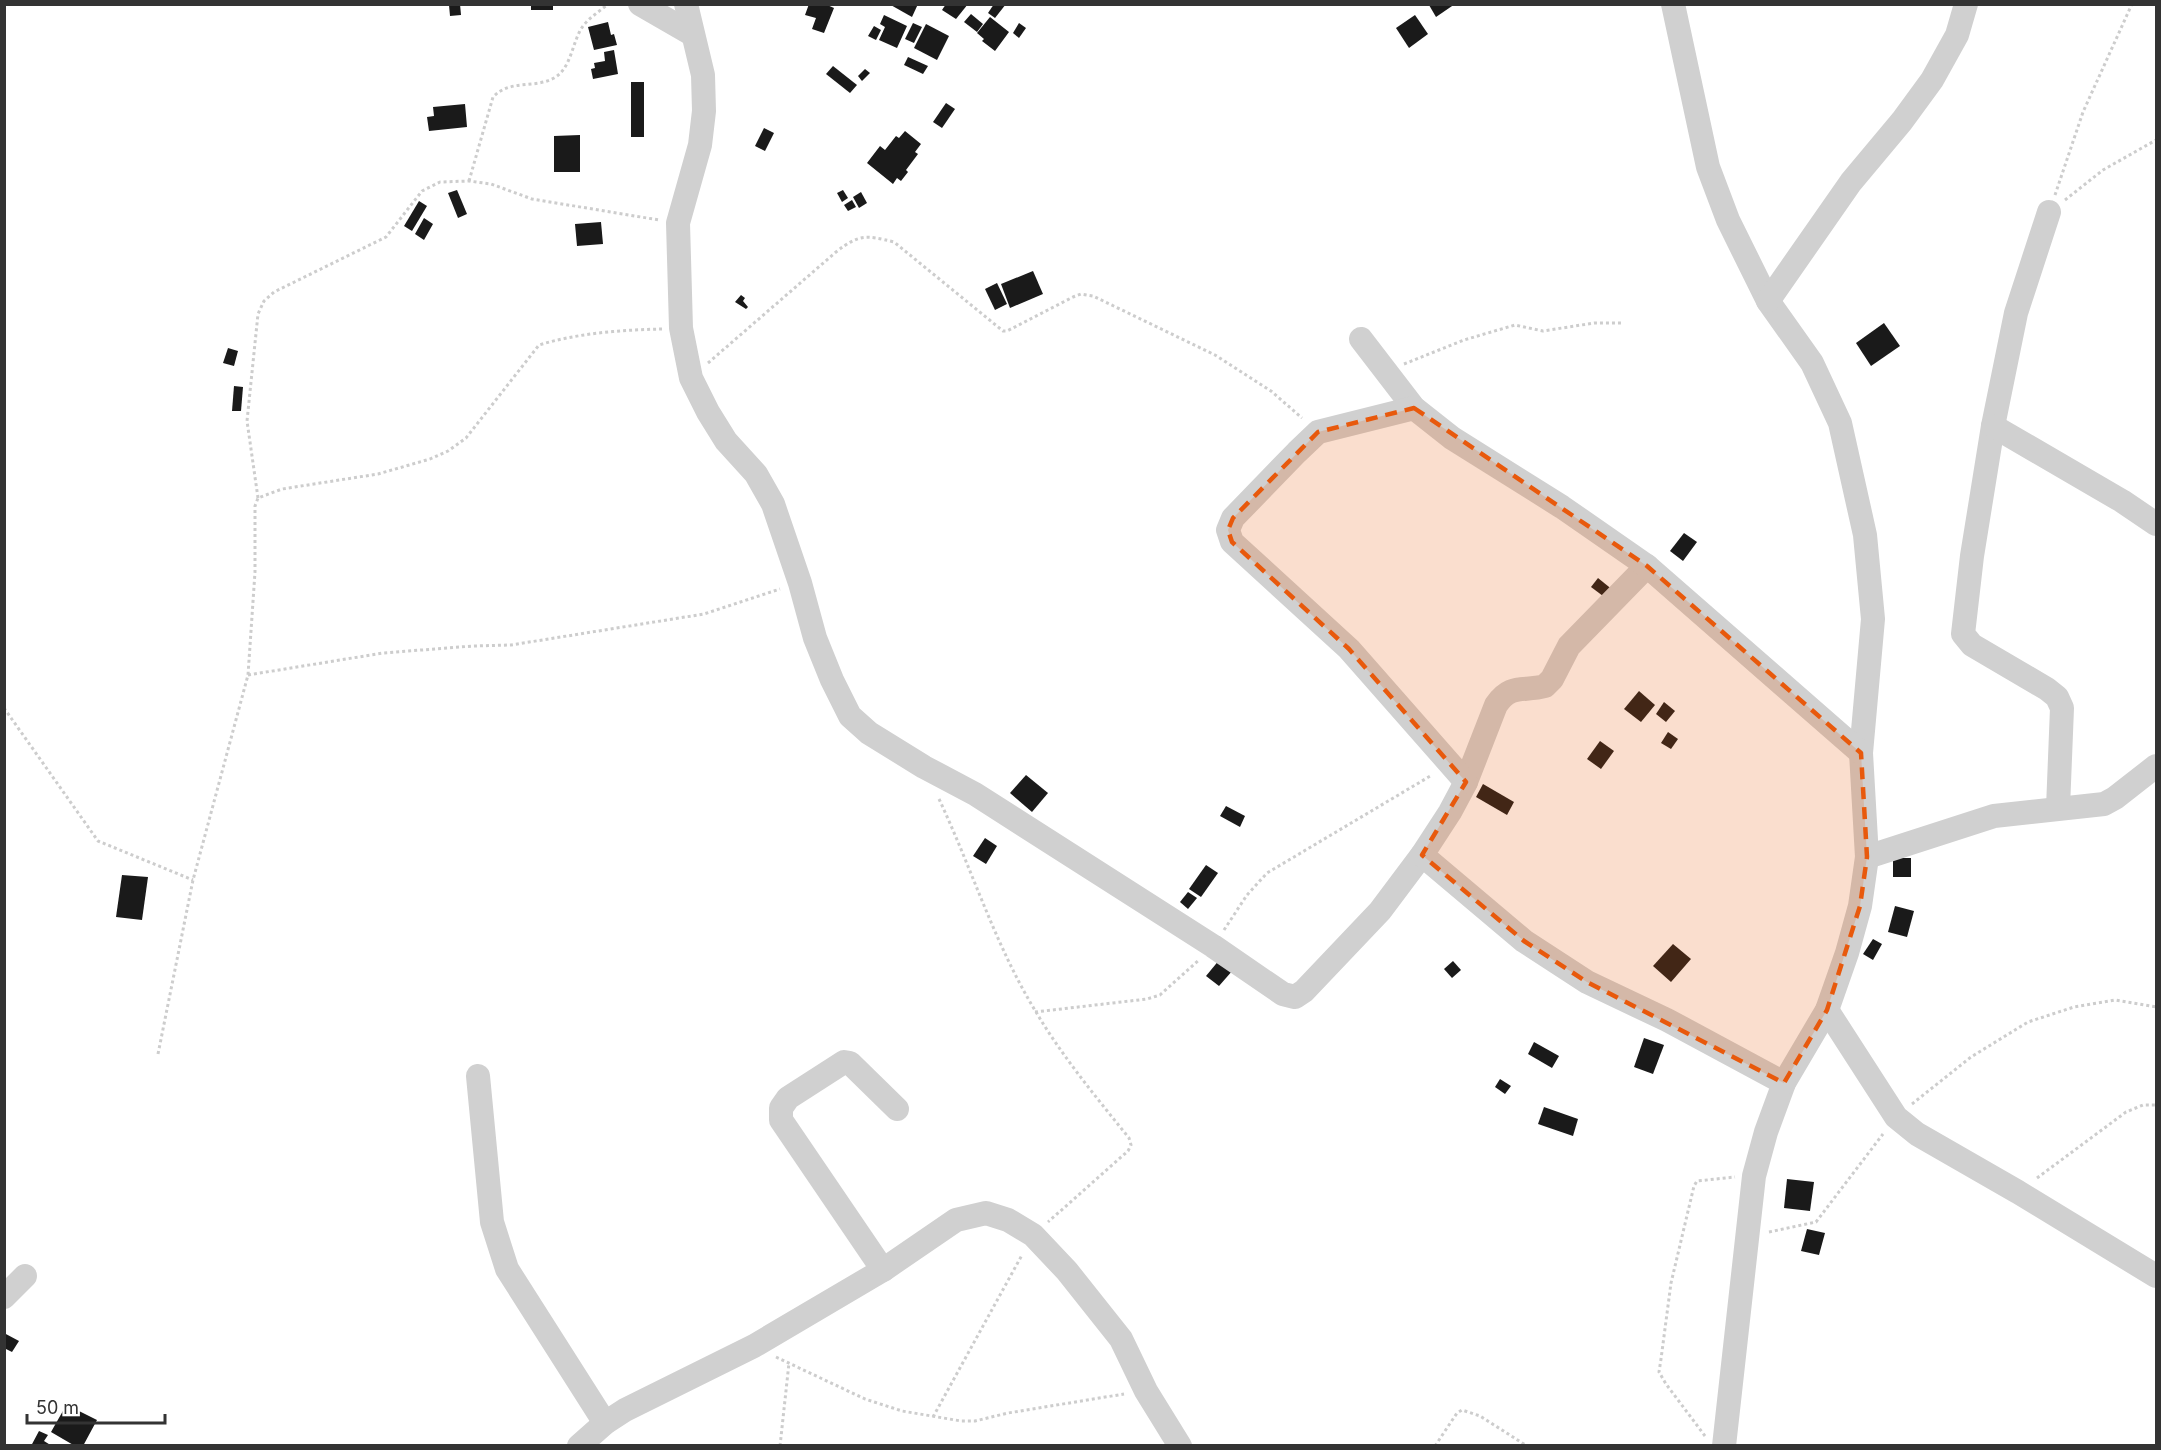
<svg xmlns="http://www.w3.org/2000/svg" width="2161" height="1450" font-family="Inter,sans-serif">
	<rect width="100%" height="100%" fill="#fff"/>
	<g fill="#1a1a1a">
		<polygon points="460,4 461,15 450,16 449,5"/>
		<rect x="531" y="4" width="22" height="6"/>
		<polygon points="809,4 825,4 834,8 824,33 812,29 816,18 805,15"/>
		<polygon points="889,4 918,4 912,17"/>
		<polygon points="946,4 968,4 956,19 942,10"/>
		<polygon points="994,4 1006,4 995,18 988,13"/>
		<polygon points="1430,4 1455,4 1436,17 1429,5"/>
		<polygon points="971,14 983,24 977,32 964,22"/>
		<polygon points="884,15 907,26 897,48 879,40 885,27 880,24"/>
		<polygon points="1415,15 1428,34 1409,48 1396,28"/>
		<polygon points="990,17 1009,32 995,51 982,41 984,39 977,33"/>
		<polygon points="608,22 611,35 614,34 617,45 594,50 588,27"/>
		<polygon points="913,23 922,27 914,43 905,39"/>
		<polygon points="1019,23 1026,28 1019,38 1013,33"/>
		<polygon points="926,24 949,36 937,60 914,48"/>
		<polygon points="874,26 881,30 876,40 868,36"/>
		<polygon points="614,50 618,74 593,79 591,69 595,68 594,63 605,61 604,52"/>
		<polygon points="908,57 928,66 923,74 904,65"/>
		<polygon points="833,66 857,85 850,93 826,74"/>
		<polygon points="865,69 870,73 862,81 858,76"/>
		<rect x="631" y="82" width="13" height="55"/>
		<polygon points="946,103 955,109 942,128 933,122"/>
		<polygon points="465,104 467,127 429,131 427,117 434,116 433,107"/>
		<polygon points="764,128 774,133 765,151 755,146"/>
		<polygon points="905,131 921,144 915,152 918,154 906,170 908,172 901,181 897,178 893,184 867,163 880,146 885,150 896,136 899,138"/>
		<polygon points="580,135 580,172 554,172 554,136"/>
		<polygon points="457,190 467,214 458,218 448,193"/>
		<polygon points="843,190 848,198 842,202 837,193"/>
		<polygon points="861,192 867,203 859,208 853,197"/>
		<polygon points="852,200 856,207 848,211 844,205"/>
		<polygon points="419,201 427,206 412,231 404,226"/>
		<polygon points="424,218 433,224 424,240 415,234"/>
		<polygon points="601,222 603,244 577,246 575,224"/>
		<polygon points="1033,271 1043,294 1010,308 1001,284"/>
		<polygon points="997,283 1007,304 995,310 985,289"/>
		<polygon points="741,295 745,298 743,301 748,307 746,309 735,302"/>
		<polygon points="1884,323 1900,346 1871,366 1856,343"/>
		<polygon points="228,348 238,351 234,366 223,363"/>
		<polygon points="234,386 243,387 241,411 232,411"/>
		<polygon points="1684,533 1697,542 1683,561 1670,551"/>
		<polygon points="1598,578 1614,591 1607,599 1591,587"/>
		<polygon points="1639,691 1655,705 1641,722 1624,709"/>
		<polygon points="1664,702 1675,711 1666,722 1656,714"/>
		<polygon points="1668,732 1678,739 1671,749 1661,743"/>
		<polygon points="1600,741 1614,751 1601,769 1587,759"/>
		<polygon points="1026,775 1048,793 1032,812 1010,793"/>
		<polygon points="1483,784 1514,802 1507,815 1476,797"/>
		<polygon points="1226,806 1245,816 1240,827 1220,816"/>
		<polygon points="985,838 997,846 986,864 973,856"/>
		<rect x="1893" y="858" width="18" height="19"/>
		<polygon points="1206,865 1218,873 1201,897 1189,889"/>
		<polygon points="122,875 148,877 142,920 116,917"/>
		<polygon points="1188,892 1197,898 1188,909 1180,902"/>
		<polygon points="1895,906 1914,911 1907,937 1888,932"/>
		<polygon points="1873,939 1882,944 1873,960 1863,954"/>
		<polygon points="1673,944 1691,959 1671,982 1653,966"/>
		<polygon points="1220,959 1233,970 1219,986 1206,976"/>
		<polygon points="1453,961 1461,970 1452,978 1444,969"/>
		<polygon points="1644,1038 1664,1045 1653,1074 1634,1067"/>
		<polygon points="1534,1042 1559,1056 1552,1068 1528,1054"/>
		<polygon points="1500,1079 1511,1086 1505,1094 1495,1087"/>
		<polygon points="1544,1107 1578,1119 1573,1136 1538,1124"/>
		<polygon points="1787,1179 1814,1182 1810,1211 1784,1208"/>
		<polygon points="1807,1229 1825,1233 1819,1255 1801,1251"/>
		<polygon points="4,1333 19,1341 12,1352 4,1348"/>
		<polygon points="64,1409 73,1414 75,1409 97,1420 83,1446 75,1446 51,1432"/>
		<polygon points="39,1431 48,1435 44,1441 52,1446 31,1446"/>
	</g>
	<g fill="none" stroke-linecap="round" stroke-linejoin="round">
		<g stroke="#cdcdcd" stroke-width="3" stroke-dasharray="3 3" stroke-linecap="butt">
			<path d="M469,181L493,97C510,79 534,89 554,78C572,68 572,41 583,26C590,17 600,11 608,4"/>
			<polyline points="2055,195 2083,112 2132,4"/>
			<polyline points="2065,200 2103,170 2156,140"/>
			<path d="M708,363L836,252C859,234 866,235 894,242L1003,331H1007L1073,297L1081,294L1093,296L1215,355L1271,391L1302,418"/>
			<polyline points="1404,364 1464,340 1515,325 1543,331 1594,323 1623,323"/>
			<polyline points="258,498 247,421 258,314 264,301 274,292 386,237 422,191 440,182 469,181 491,184 532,199 659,220"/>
			<polyline points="248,675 383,653 473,646 511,645 704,614 780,589"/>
			<polyline points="4,708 98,841 193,880"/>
			<path d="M939,799C972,869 995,945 1036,1012C1062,1056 1096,1097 1129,1138L1131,1145L1128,1151L1048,1222"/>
			<polyline points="1224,930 1247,895 1267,873 1432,775"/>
			<polyline points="1035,1012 1147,999 1160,995 1199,960"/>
			<path d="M158,1054L193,880L248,675L255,572V506L258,498L282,489L378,474L430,459L448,451L466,438L539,345C578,333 621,330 662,329"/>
			<polyline points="1912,1104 1971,1057 2028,1022 2074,1007 2115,1000 2156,1007"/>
			<polyline points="2037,1178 2126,1112 2143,1105 2156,1105"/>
			<polyline points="1769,1232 1816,1222 1883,1134"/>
			<polyline points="776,1357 865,1399 902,1411 961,1421 975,1421 1008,1413 1124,1394"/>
			<polyline points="933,1417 1022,1255"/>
			<polyline points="1705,1436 1666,1384 1659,1372 1661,1359 1671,1283 1694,1186 1697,1181 1735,1177"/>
			<polyline points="780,1446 789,1363"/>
			<polyline points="1435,1446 1457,1413 1462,1410 1480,1416 1527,1446"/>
		</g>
		<g stroke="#d0d0d0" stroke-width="24">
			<polyline points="640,4 692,34"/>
			<path d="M686,4L703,75L704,111L700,145L678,223L681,328L691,378L708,412L726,441L756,474L773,504L800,583L815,638L832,680L850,716L869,733L924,767L975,794L1213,946L1283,994L1295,997L1304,991L1380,911L1422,855L1450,812L1466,782L1496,705C1511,683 1523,692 1545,686L1552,679L1569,646L1647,566"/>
			<polyline points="1673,4 1708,167 1728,220 1768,301 1812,363 1840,423 1865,535 1873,619 1861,753 1867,857 1860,906 1847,953 1827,1010 1784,1083 1766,1132 1754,1176 1724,1446"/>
			<polyline points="2049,212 2016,313 1993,426 1972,556 1963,634 1972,645 2047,689 2057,697 2062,708 2058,808"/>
			<polyline points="1768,301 1851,182 1902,121 1932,80 1957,35 1966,4"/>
			<polyline points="1361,339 1414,408 1452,438 1562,507 1647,566 1861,753"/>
			<polyline points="1414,408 1318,432 1297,452 1233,518 1228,530 1232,542 1349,649 1466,782"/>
			<polyline points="1993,426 2122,501 2156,524"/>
			<polyline points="1422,855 1524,941 1587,982 1667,1020 1784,1083"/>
			<polyline points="1867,857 1994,816 2104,804 2115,798 2156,766"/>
			<polyline points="1827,1010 1896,1117 1917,1134 2018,1192 2156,1276"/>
			<polyline points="478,1076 492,1222 507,1269 605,1423"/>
			<polyline points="883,1270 781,1120 781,1108 788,1098 844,1062 850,1063 897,1109"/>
			<polyline points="4,1297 25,1276"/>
			<polyline points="579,1446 605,1423 625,1410 754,1346 883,1270 956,1220 986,1213 1008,1220 1033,1235 1067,1271 1121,1339 1146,1391 1180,1446"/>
		</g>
	</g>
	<path fill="#e8590c" fill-opacity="0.2" stroke="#e8590c" stroke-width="4.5" stroke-dasharray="12 8" stroke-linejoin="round" d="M1414,408L1647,566L1861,753L1867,857L1860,906L1827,1010L1784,1083L1587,982L1524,941L1422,855L1466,782L1349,649L1232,542L1228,530L1233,518L1318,432Z"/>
	<rect width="2161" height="1450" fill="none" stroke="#333333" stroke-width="12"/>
	<path d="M27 1414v9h138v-9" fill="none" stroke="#333333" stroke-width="3"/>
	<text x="36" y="1414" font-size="18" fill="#333333" stroke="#ffffff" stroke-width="4.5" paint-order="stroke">50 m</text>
</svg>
